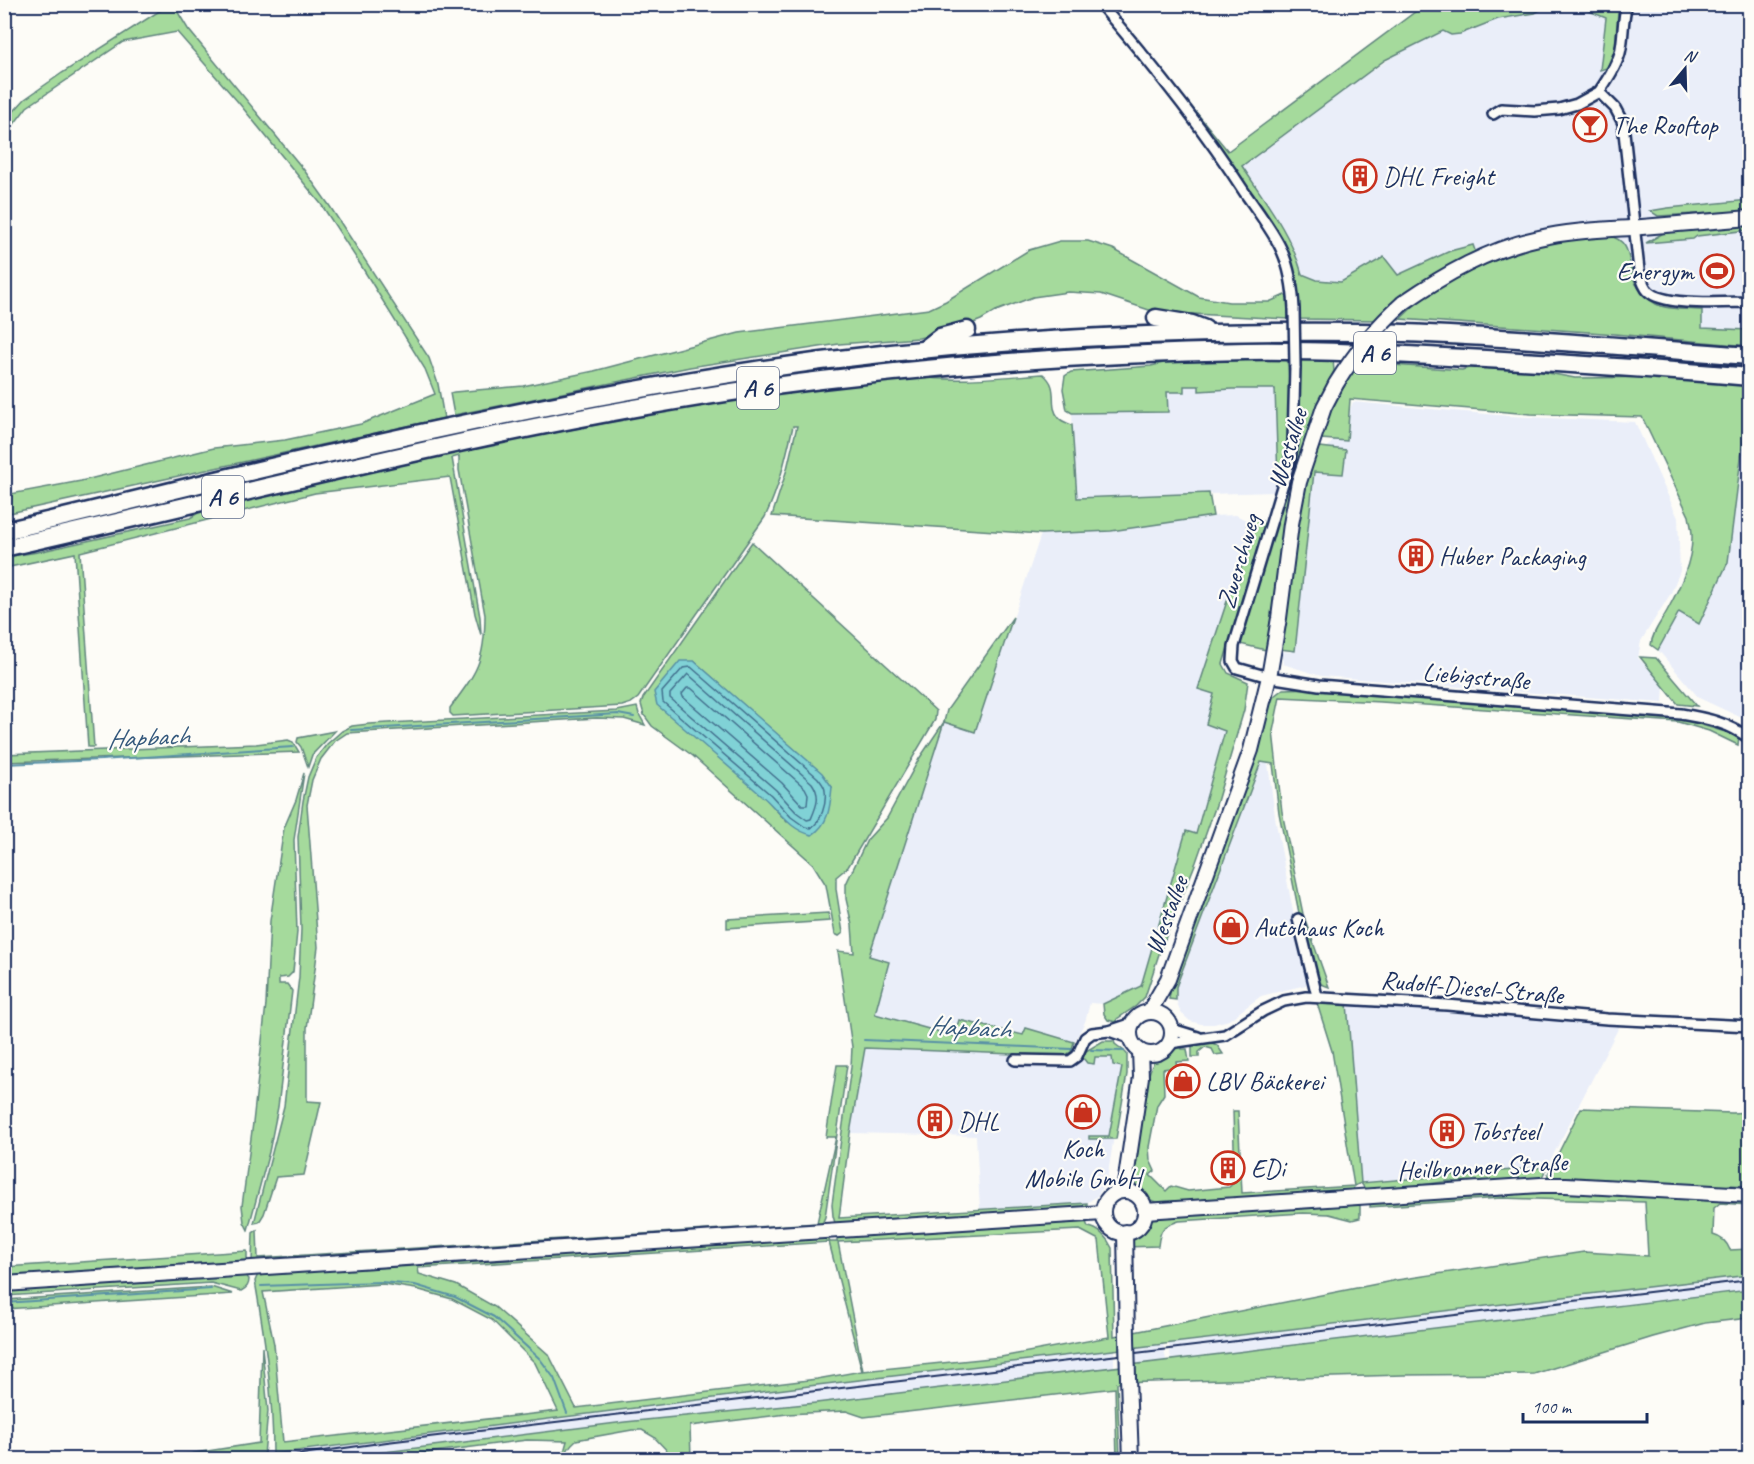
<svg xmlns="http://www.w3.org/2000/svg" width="1754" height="1464" font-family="Caveat,sans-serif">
	<rect width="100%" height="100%" fill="#fdfcf7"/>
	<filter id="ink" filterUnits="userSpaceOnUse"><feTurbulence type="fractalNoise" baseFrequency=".0167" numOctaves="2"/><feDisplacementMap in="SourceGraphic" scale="12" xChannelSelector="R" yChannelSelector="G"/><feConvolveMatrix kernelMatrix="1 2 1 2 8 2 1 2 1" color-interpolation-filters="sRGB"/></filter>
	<g filter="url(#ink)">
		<g fill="#eaeef9">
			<polygon points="1500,5 1749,5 1749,346 1603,333 1366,316 1300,287 1236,162 1397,54 1452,23"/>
			<polygon points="1184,386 1199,386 1200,391 1232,389 1276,389 1278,480 1274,492 1077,498 1072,413 1167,412 1167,392"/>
			<polygon points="1353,402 1509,416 1635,422 1678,518 1680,571 1671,593 1641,641 1638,658 1664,684 1663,703 1321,676 1283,664 1281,651 1291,652 1310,472 1342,428"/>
			<polygon points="1747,417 1749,418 1750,706 1744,719 1699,698 1658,650 1679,612 1699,624 1728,562"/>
			<polygon points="1236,515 1248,521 1247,526 1253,528 1235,590 1232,589 1199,689 1215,694 1225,730 1195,834 1186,832 1141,986 1103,1004 1090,1003 1085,1022 1074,1042 1026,1029 1024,1035 959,1020 954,1036 875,1014 889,962 869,957 944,722 976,731 1041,534 1111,531 1213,516"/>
			<polygon points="1261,762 1268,764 1276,823 1303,963 1307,976 1306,985 1261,996 1229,1020 1214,1024 1201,1024 1190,1021 1181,1013 1176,1000 1176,987"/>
			<polygon points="1347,1003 1621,1023 1547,1167 1361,1183"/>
			<polygon points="865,1048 1127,1054 1107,1180 1097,1196 1087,1203 980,1209 976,1136 850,1133"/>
			<polygon points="1749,1275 1749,1290 1171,1360 1169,1344"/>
			<polygon points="1163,1344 1166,1360 1133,1364 1133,1348"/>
			<polygon points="1114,1350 1114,1367 816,1403 625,1422 320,1459 272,1460 273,1454 817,1385"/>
		</g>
		<g fill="#a5da9c" stroke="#60847d" stroke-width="1.5" fill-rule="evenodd">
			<path d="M1101,5H1108L1228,151L1419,9L1429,5H1549L1535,13L1498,19L1460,34L1451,35L1443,31L1385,60L1242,166C1265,201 1291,234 1302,274L1317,280L1341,282L1384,257L1398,275L1450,251L1473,245L1478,259L1384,320L1294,319L1282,250L1251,201Z"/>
			<polygon points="1575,5 1621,5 1618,12 1615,48 1607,68 1600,70 1606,18"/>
			<polygon points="169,7 176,9 188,29 304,170 329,205 429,358 438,384 444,418 5,514 5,495 81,481 214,448 285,440 361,424 435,394 425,369 360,264 321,204 238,102 177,32 123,42 27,107 5,136 5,121 25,99 62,73 164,8"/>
			<polygon points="1749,200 1749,211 1658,216 1650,211 1668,208"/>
			<polygon points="1749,223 1749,230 1697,236 1693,239 1646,243 1667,231"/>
			<path d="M1608,236C1635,240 1626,267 1636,284C1640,292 1649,300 1656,304C1666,310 1690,309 1702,310V328L1749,330V346L1603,333L1400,319C1409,311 1418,301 1428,294C1480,257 1545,240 1608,236Z"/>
			<polygon points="1060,241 1088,241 1113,249 1199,297 1229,302 1269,302 1285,295 1289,299 1289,319 1155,312 1101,294 1068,292 1033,297 996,311 981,320 963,327 919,338 839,344 690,367 454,415 450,393 454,392 523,386 594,371 739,333 929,309 946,301 1029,250"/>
			<path d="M1287,358C1290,387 1294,429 1287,458C1285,465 1281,472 1278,480L1275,389H1232L1199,391V386H1184V392H1167L1168,412L1072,413L1067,410L1063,389L1065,376L1071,372L1151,366L1176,360Z"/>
			<polygon points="1297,358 1333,359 1334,371 1327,384 1311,430 1286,525 1266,650 1240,644 1293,459"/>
			<path d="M1360,361L1365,363L1462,370L1489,362L1575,378L1666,377L1749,386V418H1746L1728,562L1699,624L1679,612L1658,650L1651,645C1652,633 1661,622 1667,611C1679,589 1693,561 1692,535C1692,529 1690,522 1689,516L1642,417L1531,414L1350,399L1347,441L1321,439C1316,417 1347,378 1360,361Z"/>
			<path d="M1043,374C1061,388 1047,405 1059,418C1062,422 1068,423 1072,425L1077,498L1209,493L1213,516L1111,531L1041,534L772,516L787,469L797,426H793C786,457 779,488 765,517L638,698L631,703L622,706L453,716L450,713V708C477,672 485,661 485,615L459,470V456L452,458L480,617L481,635L475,614L450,477L315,493L80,552L94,747H88L75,553L5,568V557L38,552L190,518L206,508L460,451L704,404L914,376C956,383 1000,377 1043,374Z"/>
			<polygon points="1320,447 1346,450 1343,474 1314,472 1295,651 1280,649 1295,525 1313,451"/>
			<polygon points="1253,518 1262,521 1264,526 1223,664 1228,673 1248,682 1244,710 1216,805 1196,862 1159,954 1145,997 1136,1006 1117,1019 1116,1022 1108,1020 1104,1014 1103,1004 1141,986 1186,831 1196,834 1225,731 1206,724 1214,694 1198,689 1231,589 1235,589 1253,528 1247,526 1248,521"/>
			<path d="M752,542L936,711L935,720L848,867L836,877V889L843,933L839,936L835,934L826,885L813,864L693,756L652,726L644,715L641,704L643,698ZM694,661L822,774L832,787L787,822L767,800Z"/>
			<polygon points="1013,617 975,732 944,722 869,956 889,962 875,1014 954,1036 959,1020 1023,1035 1026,1028 1074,1042 1071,1052 1064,1056 865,1048 850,1133 839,1218 1087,1203 1087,1208 844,1226 835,1223 833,1216 832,1204 851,1067 852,1047 838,951 854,953 852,925 846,899 846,884 867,840 887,818 919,759 944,722 947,710"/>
			<polygon points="1640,657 1656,658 1697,706 1678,704"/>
			<polygon points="1313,688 1678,718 1739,736 1738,745 1709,731 1678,722 1381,702 1280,697 1273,731 1282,812 1303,914 1329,987 1321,984 1300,918 1279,813 1273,764 1261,762 1176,987 1176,1000 1169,999 1173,976 1256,753 1268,710 1274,696 1283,689"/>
			<polygon points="637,707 639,714 645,725 624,719 597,718 347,733 335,741 321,759 312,780 307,805 318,947 307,1028 307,1101 321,1102 304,1175 276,1177 264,1214 259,1222 254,1223 284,1106 299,977 301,929 298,837 303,801 308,777 316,758 327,744 342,731 352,726 369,724 617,711"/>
			<polygon points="335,731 312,755 308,767 301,747 297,742 298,738"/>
			<polygon points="288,740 293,742 299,752 5,762 5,754 256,744"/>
			<polygon points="304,773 294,840 297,932 293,972 288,977 279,978 279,984 287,984 292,991 278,1107 269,1152 248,1230 244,1222 242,1206 253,1123 266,1004 270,921 284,828 296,800"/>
			<polygon points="828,913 830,921 727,928 727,919"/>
			<path d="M1316,1000L1347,1003L1361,1183L1547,1167L1542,1177L1538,1181L1468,1185L1450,1181L1421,1185L1406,1189L1371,1192L1365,1189L1361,1183L1354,1186L1353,1190L1347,1194L1158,1203C1140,1197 1133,1185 1133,1167C1136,1147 1144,1069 1157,1058C1160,1056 1163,1056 1166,1054C1172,1051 1174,1047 1181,1044L1182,1049H1187L1189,1061L1176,1062L1177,1067L1163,1069L1164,1094L1157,1105L1149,1147L1150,1160L1155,1171L1150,1175L1166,1191L1171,1186L1188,1191L1229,1187L1235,1182L1233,1111H1238L1242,1193L1354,1186L1332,1051Z"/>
			<polygon points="1103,1041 1114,1041 1115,1044 1123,1050 1127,1054 1127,1074 1116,1139 1089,1139 1089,1136 1109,1136 1122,1067 1113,1065 1112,1057 1095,1057 1094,1064 1087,1063 1083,1058 1086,1051"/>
			<polygon points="1212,1043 1217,1045 1223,1054 1215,1055 1212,1049 1205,1047 1199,1052 1199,1057 1192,1057 1192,1044"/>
			<polygon points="837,1065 847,1065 825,1217 822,1224 252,1261 253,1233 257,1230 258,1258 817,1223 836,1137 826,1137"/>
			<polygon points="1581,1108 1732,1113 1749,1112 1749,1186 1729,1185 1722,1189 1551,1181 1547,1178 1548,1174"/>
			<path d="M1541,1189L1749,1198V1205L1720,1203L1714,1208L1713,1235C1721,1237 1727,1242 1730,1250L1749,1249V1275L817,1385L273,1454C273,1394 265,1339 255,1281L258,1274L827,1236L830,1242H837V1235L969,1226L1086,1222L1088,1227C1099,1228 1108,1239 1112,1248L1114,1336L1397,1280L1584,1252L1648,1256L1645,1202L1501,1198L1370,1207L1371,1200ZM1080,1230L1099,1240L1109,1337L1001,1357L863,1371L838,1242ZM829,1242L862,1371L817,1379L576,1408L549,1355L495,1307L456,1285L419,1274L418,1268ZM383,1284L416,1289L452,1299L492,1320L535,1363L558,1411L283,1442L274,1344L263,1292Z"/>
			<path d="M1360,1196V1218L1352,1220L1329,1214L1303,1213L1179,1221C1163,1226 1160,1228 1158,1246L1125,1247V1232C1138,1229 1142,1223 1145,1211Z"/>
			<polygon points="247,1251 247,1260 240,1266 5,1280 5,1267"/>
			<path d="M239,1273L245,1275L249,1279C249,1285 247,1288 241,1291L211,1283L5,1296V1289Z"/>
			<polygon points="211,1287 233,1294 5,1309 5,1300"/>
			<path d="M1749,1290V1318L1705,1323L1653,1337L1534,1374L1403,1375L1117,1383L1120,1459H1117L1115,1388L864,1417L846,1411L787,1414L690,1426L691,1459H675L654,1437L642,1430H632L576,1440C569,1446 566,1451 564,1459H562L567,1441L527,1440L380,1459L320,1460L625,1422L816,1403Z"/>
			<polygon points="262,1347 268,1411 264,1455 232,1459 156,1459 259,1443"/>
		</g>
		<path fill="#80d2d6" stroke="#5891a6" stroke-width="1.5" d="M680,661H694L822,773L832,787C830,807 829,824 812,835C789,830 779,810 762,796C727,765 692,735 657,705L654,692Z"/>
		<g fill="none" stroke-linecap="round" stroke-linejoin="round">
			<g stroke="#43708e" stroke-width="1.5">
				<path d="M691,667L818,778C820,781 825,786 825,791C827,803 821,822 811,828L805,827L791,817L771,795L663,702L662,692L683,668Z"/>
				<path d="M688,674L812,783C821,796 817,805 811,819L807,820L796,812L776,790L670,698V694Z"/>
				<polygon points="687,688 691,688 805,788 808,794 807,805 802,805 782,783 683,697 682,694"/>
			</g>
			<g stroke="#5891a6" stroke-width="2">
				<polyline points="351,730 618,714 634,717"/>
				<polyline points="4,764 101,760 293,747"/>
				<polyline points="864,1040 1072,1049"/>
				<polyline points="1091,1050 1124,1051"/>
				<polyline points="261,1286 381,1282 415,1285 455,1297 494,1317 540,1359 554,1378 567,1413"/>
				<polyline points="4,1303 211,1289"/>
				<polyline points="573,1460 575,1451"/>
			</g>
			<defs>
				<g id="minor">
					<path d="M1100,4C1152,64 1202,126 1245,193C1256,209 1275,234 1282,251C1290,269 1293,289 1294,309"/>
					<path d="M1627,4C1622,20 1624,37 1620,53C1616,67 1607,80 1599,92L1615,108L1623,123L1639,270C1641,277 1643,286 1648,291C1663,307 1727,302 1750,302"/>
					<polyline points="1493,114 1501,109 1535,111 1559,109 1577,104 1599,92"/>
					<path d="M1295,367L1293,441L1290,460L1234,646L1233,661L1237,668L1269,677L1319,685L1681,714C1705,718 1730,723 1750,739"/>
					<polyline points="1298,919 1317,996"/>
					<polyline points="1172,1029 1198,1037"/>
					<polyline points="1109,1031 1132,1039"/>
					<polyline points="1170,1043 1225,1035 1263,1011 1284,1001 1306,997 1447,1005 1607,1019 1750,1026"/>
					<polyline points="1015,1060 1070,1061 1077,1056 1085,1038 1092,1033 1109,1031 1133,1023"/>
				</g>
				<g id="secondary">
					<path d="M1403,303C1445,274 1489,249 1539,238C1569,231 1600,230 1630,228C1670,225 1710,221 1750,218"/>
					<polyline points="1149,1012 1168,979 1251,750 1269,677 1279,618 1291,524 1299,482 1324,407 1336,384"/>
					<circle cx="1151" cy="1033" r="21"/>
					<polyline points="1124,1191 1141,1077 1140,1051"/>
					<circle cx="1124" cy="1212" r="21"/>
					<polyline points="1145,1211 1541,1185 1566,1185 1750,1195"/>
					<polyline points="1125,1232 1127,1338"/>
					<polyline points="4,1284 1103,1213"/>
					<polyline points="1128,1378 1131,1460"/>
				</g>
				<g id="motorway">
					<polyline points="1156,318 1192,324 1205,329"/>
					<polyline points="923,350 940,337 967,330"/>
					<path d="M4,531C114,506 223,477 332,453C471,421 610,392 750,371C950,341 1158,330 1360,332C1396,332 1431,334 1466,336C1561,341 1655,349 1750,356"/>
					<path d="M4,548C255,492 504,424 759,388C920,366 1082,354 1245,351C1319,350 1393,354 1466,358C1561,363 1655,369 1750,377"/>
				</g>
			</defs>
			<use href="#minor" stroke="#1b2f5e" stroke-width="14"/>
			<use href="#secondary" stroke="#1b2f5e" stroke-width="18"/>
			<use href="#motorway" stroke="#1b2f5e" stroke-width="21"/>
			<use href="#minor" stroke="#fdfcf7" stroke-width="9"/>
			<use href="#secondary" stroke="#fdfcf7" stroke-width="14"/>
			<use href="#motorway" stroke="#fdfcf7" stroke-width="16"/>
			<polyline stroke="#1b2f5e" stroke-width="2" points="260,1460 387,1442 1750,1280"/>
			<defs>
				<polyline id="minor-bridge" points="1294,309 1295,367"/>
				<g id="secondary-bridge">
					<path d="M1336,384C1355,353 1376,327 1403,303"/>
					<polyline points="1127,1338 1128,1378"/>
				</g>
			</defs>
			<use href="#minor-bridge" stroke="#1b2f5e" stroke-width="14" stroke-linecap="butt"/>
			<use href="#secondary-bridge" stroke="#1b2f5e" stroke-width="18" stroke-linecap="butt"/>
			<use href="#minor-bridge" stroke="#fdfcf7" stroke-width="9"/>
			<use href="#secondary-bridge" stroke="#fdfcf7" stroke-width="14"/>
		</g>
	</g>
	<defs>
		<symbol id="bar-ring" viewBox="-11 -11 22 22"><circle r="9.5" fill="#fdfcf7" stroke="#c8321e" stroke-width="1.5"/><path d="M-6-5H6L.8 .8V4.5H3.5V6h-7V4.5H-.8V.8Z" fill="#c8321e"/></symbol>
		<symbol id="building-ring" viewBox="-11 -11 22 22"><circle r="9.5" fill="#fdfcf7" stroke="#c8321e" stroke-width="1.5"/><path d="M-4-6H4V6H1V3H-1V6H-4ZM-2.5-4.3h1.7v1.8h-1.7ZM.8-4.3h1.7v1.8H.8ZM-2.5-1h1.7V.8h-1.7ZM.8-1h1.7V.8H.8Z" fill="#c8321e"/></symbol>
		<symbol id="stadium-ring" viewBox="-11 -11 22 22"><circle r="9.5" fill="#fdfcf7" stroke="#c8321e" stroke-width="1.5"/><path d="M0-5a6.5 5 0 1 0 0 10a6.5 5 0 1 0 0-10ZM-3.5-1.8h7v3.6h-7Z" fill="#c8321e"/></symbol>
		<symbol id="shop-ring" viewBox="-11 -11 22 22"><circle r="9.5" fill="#fdfcf7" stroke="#c8321e" stroke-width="1.5"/><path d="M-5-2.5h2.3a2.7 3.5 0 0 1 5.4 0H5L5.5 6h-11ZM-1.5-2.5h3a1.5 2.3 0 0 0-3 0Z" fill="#c8321e"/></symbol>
	</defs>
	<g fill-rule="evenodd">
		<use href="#bar-ring" x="1571" y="106" width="38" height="38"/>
		<use href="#building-ring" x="1341" y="157" width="38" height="38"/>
		<use href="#stadium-ring" x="1698" y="252" width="38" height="38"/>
		<use href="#building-ring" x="1397" y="537" width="38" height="38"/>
		<use href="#shop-ring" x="1212" y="908" width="38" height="38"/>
		<use href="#shop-ring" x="1164" y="1062" width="38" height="38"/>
		<use href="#shop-ring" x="1064" y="1093" width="38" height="38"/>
		<use href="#building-ring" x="916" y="1102" width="38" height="38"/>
		<use href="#building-ring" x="1428" y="1112" width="38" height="38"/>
		<use href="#building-ring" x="1209" y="1149" width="38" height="38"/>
	</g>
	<g text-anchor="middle" stroke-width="4.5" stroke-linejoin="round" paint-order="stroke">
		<g fill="#fdfcf7" stroke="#5f6c8c" stroke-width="1.5">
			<rect x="1354" y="332" width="42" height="42" rx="4.5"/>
			<rect x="737" y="367" width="42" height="42" rx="4.5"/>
			<rect x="202" y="476" width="42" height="42" rx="4.5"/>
		</g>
		<g font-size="24" font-weight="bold" fill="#1b2f5e">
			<text x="1375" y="361">A 6</text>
			<text x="758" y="396">A 6</text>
			<text x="223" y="505">A 6</text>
		</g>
		<g font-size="26" fill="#1b2f5e" stroke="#fdfcf7" text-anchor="start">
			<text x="1613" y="134">The Rooftop</text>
			<text x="1383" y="185">DHL Freight</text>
			<text x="1694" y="280" text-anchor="end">Energym</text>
			<text x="1439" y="565">Huber Packaging</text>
			<text x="1254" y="936">Autohaus Koch</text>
			<text x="1206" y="1090">LBV Bäckerei</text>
			<text x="958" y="1130">DHL</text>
			<text x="1470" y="1140">Tobsteel</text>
			<text x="1083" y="1157" text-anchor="middle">Koch<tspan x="1083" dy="30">Mobile GmbH</tspan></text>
			<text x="1251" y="1177">EDi</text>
		</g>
		<g font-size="26" fill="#1b2f5e" stroke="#fdfcf7">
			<text transform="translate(1287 448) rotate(-73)" y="9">Westallee</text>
			<text transform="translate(1238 561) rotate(-74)" y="9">Zwerchweg</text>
			<text transform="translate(1476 676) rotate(5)" y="9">Liebigstraße</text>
			<text transform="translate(1166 915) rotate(-70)" y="9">Westallee</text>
			<text transform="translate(1472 987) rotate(5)" y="9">Rudolf-Diesel-Straße</text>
			<text transform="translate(1482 1166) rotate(-3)" y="9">Heilbronner Straße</text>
		</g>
		<g font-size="27" font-style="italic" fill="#34587c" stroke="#fdfcf7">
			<text transform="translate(148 737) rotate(-3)" y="9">Hapbach</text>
			<text transform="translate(969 1027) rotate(3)" y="9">Hapbach</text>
		</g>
	</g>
	<rect width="1754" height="1464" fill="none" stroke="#fdfcf7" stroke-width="24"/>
	<rect x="12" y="12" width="1730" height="1440" fill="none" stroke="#1b2f5e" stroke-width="2" filter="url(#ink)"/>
	<g transform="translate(1685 69) rotate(19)" stroke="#fdfcf7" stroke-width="4.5" paint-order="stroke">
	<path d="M0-4.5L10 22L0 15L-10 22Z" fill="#1b2f5e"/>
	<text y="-9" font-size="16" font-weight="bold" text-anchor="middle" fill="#1b2f5e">N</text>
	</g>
	<path d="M1523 1413v9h124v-9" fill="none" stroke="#1b2f5e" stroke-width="3"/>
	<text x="1532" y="1413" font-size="18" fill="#1b2f5e" stroke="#fdfcf7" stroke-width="4.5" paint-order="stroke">100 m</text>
</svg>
